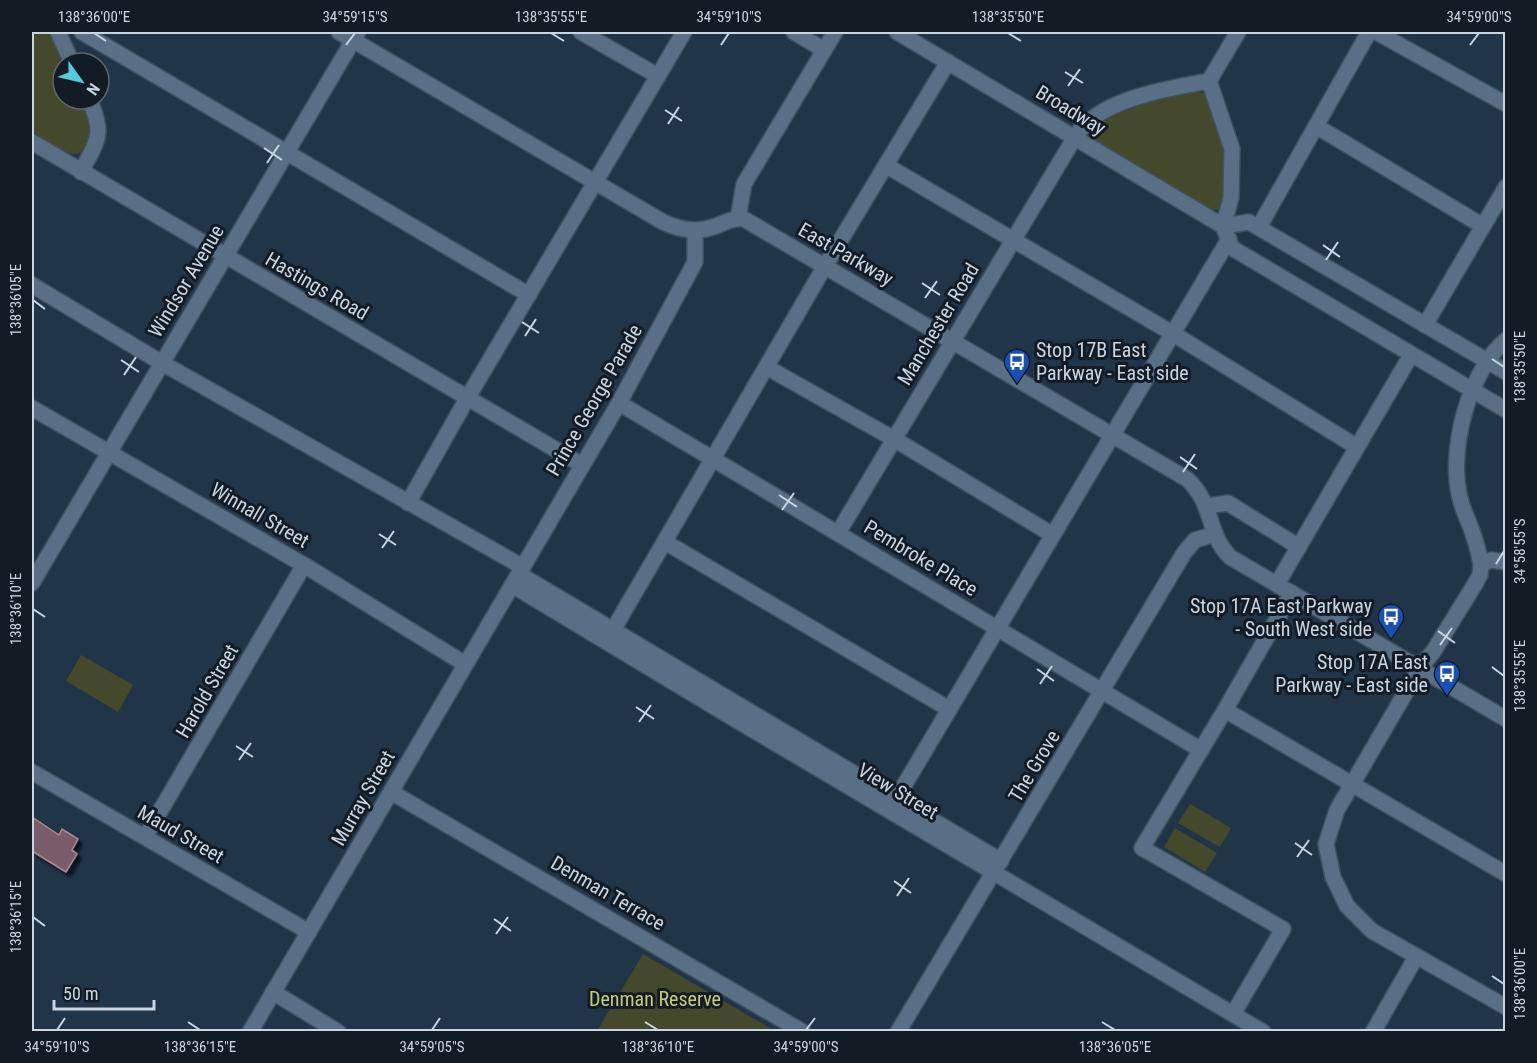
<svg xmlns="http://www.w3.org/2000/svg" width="1537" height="1063" font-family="'Roboto Condensed',sans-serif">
	<defs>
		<filter id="shadow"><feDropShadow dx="4.5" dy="4.5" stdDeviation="1.5" flood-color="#0009"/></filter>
	</defs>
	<rect width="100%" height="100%" fill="#213549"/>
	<g fill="#45492b">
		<path d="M32,32H52L66,63H63V99H83C90,115 96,127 88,144C85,150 80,155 73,154C63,153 41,137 32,131Z"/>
		<path d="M1192,90L1205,94C1220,121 1226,154 1225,184C1225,194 1227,204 1219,210L1208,209L1098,143L1093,139L1092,134C1096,109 1171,95 1192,90Z"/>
		<polygon points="81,655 133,685 118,712 66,681"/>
		<polygon points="1190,804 1231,828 1220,847 1178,823"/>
		<polygon points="1175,828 1217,853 1205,872 1164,847"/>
		<polygon points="643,954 775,1031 597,1031"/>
	</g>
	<polygon fill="#795b68" stroke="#a98996" stroke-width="1.5" filter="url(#shadow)" points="32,817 59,835 62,829 78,839 72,850 77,854 66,872 32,851"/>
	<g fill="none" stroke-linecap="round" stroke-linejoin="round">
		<defs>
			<g id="minor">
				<polyline points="58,32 72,63"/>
				<polyline points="82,32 529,295"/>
				<path d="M339,32L663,222C680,230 698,233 716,226C726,222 733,218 744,219L1187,479C1215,505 1206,533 1230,557L1506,719"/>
				<polyline points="581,32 658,76"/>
				<polyline points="794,32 824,50"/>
				<polyline points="897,32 1223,226 1232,248 1506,410"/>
				<polyline points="1376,32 1506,104"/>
				<polyline points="1209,81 1238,32"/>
				<polyline points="1316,126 1483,226"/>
				<polyline points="32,142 582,465"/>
				<polyline points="887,166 1172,333 1357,447"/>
				<path d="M81,172C98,139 105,135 89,99"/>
				<polyline points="738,218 744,184 835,32"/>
				<polyline points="1223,226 1249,222 1506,372"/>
				<polyline points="1259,227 1369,32"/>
				<polyline points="32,285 162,363 523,567"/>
				<polyline points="1425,325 1506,187"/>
				<path d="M1506,340C1468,372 1448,451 1460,498C1463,512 1470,523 1474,537C1477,545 1479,555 1481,564L1491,560L1506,562"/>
				<polyline points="768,368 894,439 1053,535"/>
				<polyline points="619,403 1201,750"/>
				<polyline points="32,408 304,565 465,664"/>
				<polyline points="408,503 468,397 684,32"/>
				<polyline points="1207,506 1228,503 1299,547"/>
				<path d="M838,533L1075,137C1100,98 1167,89 1209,81L1232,149L1231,198L1223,226"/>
				<polyline points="665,542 949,709"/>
				<polyline points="1481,564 1480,575 1475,584 1433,652 1420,668 1337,810 1326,844 1333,877 1347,906 1372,931 1506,1007"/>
				<polyline points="519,574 1001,861"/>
				<polyline points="32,583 358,32"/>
				<polyline points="1277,584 1411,355"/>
				<polyline points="512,585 733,718 1263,1032"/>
				<polyline points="613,630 825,266 948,62"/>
				<polyline points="1225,710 1506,874"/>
				<polyline points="32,772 309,932"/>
				<polyline points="391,792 803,1032"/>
				<polyline points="896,799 1229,239"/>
				<polyline points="145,837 304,565"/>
				<polyline points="273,992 338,1032"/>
				<polyline points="1233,1014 1283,929 1142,848 1225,710 1292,593"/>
				<polyline points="250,1032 619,403 695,262 695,230"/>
				<polyline points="898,1032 1184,553 1195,540 1215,534"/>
				<polyline points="1373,1032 1416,957"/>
			</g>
		</defs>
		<use href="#minor" stroke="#3f5160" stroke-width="18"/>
		<use href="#minor" stroke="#596f85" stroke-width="15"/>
	</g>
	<path fill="none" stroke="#c9d6e2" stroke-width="2" d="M94,33L106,41M551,33L564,41M1008,33L1021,41M346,45L355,33M721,45L729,33M1470,45L1479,33M1065,72L1083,83M1068,86L1080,69M665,110L682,121M668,124L679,107M264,148L282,160M267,163L279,145M1323,245L1340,257M1326,260L1338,242M922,283L940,295M925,298L937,281M33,300L45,309M522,322L539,333M525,336L536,319M1492,359L1504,367M121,360L139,372M124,375L136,357M1180,457L1197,469M1183,472L1195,454M779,495L797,507M782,510L794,493M379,534L396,545M382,548L394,531M1496,564L1504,551M33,609L45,617M1438,631L1455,643M1440,645L1452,628M1492,667L1504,676M1037,669L1054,681M1040,684L1052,666M636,707L654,719M639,722L651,705M236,746L253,757M239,760L251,743M1295,843L1312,855M1297,857L1309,840M894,881L911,893M897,896L909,878M33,917L45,926M494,919L511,931M496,934L508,917M1492,976L1504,984M188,1022L200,1030M645,1022L658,1030M1102,1022L1115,1030M57,1030L65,1018M432,1030L440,1018M806,1030L815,1018"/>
	<defs>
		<symbol id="bus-pin" viewBox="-11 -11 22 30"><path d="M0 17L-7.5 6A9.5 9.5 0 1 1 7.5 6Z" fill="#1a4fb4" stroke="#131c25"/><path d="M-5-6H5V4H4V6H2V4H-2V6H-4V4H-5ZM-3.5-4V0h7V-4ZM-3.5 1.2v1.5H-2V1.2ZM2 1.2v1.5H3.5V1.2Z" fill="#fff"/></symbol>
	</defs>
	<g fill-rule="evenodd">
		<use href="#bus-pin" x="1002" y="347" width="30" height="40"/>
		<use href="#bus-pin" x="1376" y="602" width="30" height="40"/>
		<use href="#bus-pin" x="1432" y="659" width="30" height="40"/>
	</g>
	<g text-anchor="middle" stroke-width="6" stroke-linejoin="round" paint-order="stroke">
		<g font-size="20" fill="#c9d6e2" stroke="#131c25">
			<text transform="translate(1071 110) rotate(31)" y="7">Broadway</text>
			<text transform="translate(846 254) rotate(30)" y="7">East Parkway</text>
			<text transform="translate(186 281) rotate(-59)" y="7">Windsor Avenue</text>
			<text transform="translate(317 286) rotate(30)" y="7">Hastings Road</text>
			<text transform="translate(938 324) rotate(-59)" y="7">Manchester Road</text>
			<text transform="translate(594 400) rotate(-60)" y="7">Prince George Parade</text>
			<text transform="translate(260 515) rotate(30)" y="7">Winnall Street</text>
			<text transform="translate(921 558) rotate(31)" y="7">Pembroke Place</text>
			<text transform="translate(207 691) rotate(-60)" y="7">Harold Street</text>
			<text transform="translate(1034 766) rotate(-59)" y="7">The Grove</text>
			<text transform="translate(898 791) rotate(31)" y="7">View Street</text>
			<text transform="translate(363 798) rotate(-60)" y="7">Murray Street</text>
			<text transform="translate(181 834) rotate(30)" y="7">Maud Street</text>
			<text transform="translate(608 893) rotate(30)" y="7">Denman Terrace</text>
		</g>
		<g font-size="20" fill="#c9d6e2" stroke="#131c25" text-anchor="end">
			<text x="1036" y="357" text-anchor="start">Stop 17B East<tspan x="1036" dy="23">Parkway - East side</tspan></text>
			<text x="1372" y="613">Stop 17A East Parkway<tspan x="1372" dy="23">- South West side</tspan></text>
			<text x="1428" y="669">Stop 17A East<tspan x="1428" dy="23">Parkway - East side</tspan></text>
		</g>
		<g font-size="20" fill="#c4cd7b" stroke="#131c25">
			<text x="655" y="1006">Denman Reserve</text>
		</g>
	</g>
	<rect width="1537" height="1063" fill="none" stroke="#131c25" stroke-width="66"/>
	<g transform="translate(81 81) rotate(124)"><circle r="28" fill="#131c25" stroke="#5c6671" stroke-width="1.5"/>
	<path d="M0-4.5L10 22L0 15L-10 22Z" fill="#55cadf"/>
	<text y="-9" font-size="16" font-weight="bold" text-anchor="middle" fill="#c9d6e2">N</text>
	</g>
	<path d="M54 1000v9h100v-9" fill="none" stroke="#c9d6e2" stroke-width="3"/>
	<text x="63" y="1000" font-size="18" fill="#c9d6e2" stroke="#131c25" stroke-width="4.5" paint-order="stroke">50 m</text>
	<rect x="33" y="33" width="1471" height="997" fill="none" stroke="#c9d6e2" stroke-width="2"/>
	<g font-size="15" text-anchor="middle" fill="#c9d6e2">
		<text x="94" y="22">138°36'00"E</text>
		<text x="355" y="22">34°59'15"S</text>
		<text x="551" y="22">138°35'55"E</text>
		<text x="729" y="22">34°59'10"S</text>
		<text x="1008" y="22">138°35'50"E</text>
		<text x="1479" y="22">34°59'00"S</text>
		<text transform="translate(16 300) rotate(-90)" y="5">138°36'05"E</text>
		<text transform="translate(1520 367) rotate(-90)" y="5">138°35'50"E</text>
		<text transform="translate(1520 551) rotate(-90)" y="5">34°58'55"S</text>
		<text transform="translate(16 609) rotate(-90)" y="5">138°36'10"E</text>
		<text transform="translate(1520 676) rotate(-90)" y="5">138°35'55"E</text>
		<text transform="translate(16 917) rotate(-90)" y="5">138°36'15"E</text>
		<text transform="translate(1520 984) rotate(-90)" y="5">138°36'00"E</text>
		<text x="57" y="1052">34°59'10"S</text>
		<text x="200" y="1052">138°36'15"E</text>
		<text x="432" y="1052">34°59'05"S</text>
		<text x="658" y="1052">138°36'10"E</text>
		<text x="806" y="1052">34°59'00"S</text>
		<text x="1115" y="1052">138°36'05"E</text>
	</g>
</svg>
